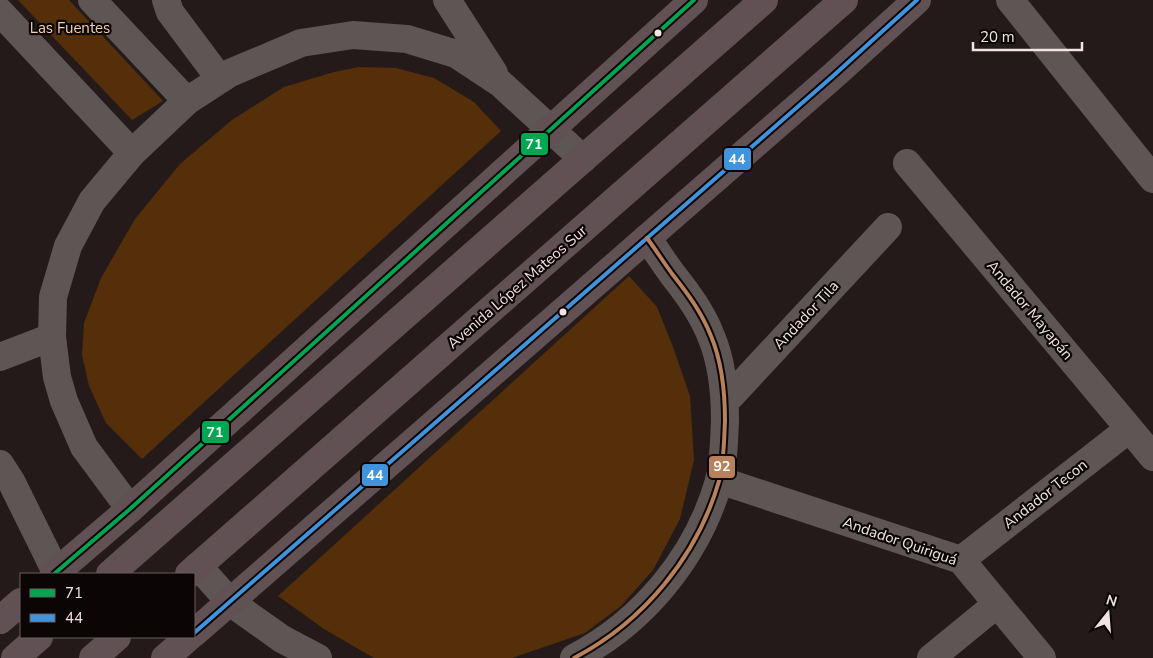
<svg xmlns="http://www.w3.org/2000/svg" width="1153" height="658" font-family="'Nunito Sans',sans-serif">
	<rect width="100%" height="100%" fill="#251a1a"/>
	<g fill="#542f09">
		<polygon points="18,0 69,0 163,101 132,120"/>
		<polygon points="359,67 396,68 434,78 474,102 501,131 142,459 106,423 89,386 82,355 84,323 101,278 135,219 180,164 232,120 284,87 334,72"/>
		<polygon points="629,276 657,307 673,347 690,396 694,460 680,519 653,570 621,606 585,633 512,658 374,658 324,629 278,596"/>
	</g>
	<g fill="none" stroke-linecap="round" stroke-linejoin="round">
		<g stroke="#5e5555" stroke-width="28">
			<polyline points="92,0 187,101"/>
			<polyline points="166,0 170,12 220,79"/>
			<polyline points="447,0 494,73"/>
			<polyline points="1010,0 1153,179"/>
			<polyline points="0,12 132,153"/>
			<polyline points="907,163 1153,457"/>
			<polyline points="0,357 52,337"/>
			<polyline points="725,402 888,227"/>
			<polyline points="0,464 11,481 56,572"/>
			<polyline points="719,480 961,560 1042,658"/>
			<polyline points="130,509 84,447 64,401 57,377 52,337 53,297 68,246 92,201 132,153 187,101 230,73 301,43 353,35 407,39 456,54 500,83 583,159"/>
			<polyline points="961,560 1129,429"/>
			<polyline points="198,566 230,602 282,639 318,658"/>
			<path d="M574,658C643,622 697,557 719,481C724,463 724,440 725,421C725,393 722,362 711,336C702,313 688,294 673,275C664,263 656,250 647,238"/>
			<polyline points="931,658 997,604"/>
		</g>
		<g stroke="#615155" stroke-width="28">
			<polyline points="54,574 130,509 694,0"/>
			<polyline points="110,574 764,0"/>
			<polyline points="189,574 844,0"/>
			<polyline points="0,620 21,602"/>
			<polyline points="194,633 833,76 917,0"/>
			<polyline points="15,658 39,637"/>
			<polyline points="93,658 117,637"/>
			<polyline points="165,658 189,637"/>
		</g>
		<defs>
			<polyline id="bus-1" points="54,574 130,509 694,0"/>
			<polyline id="bus-2" points="194,633 833,76 917,0"/>
			<path id="bus-3" d="M574,658C643,622 697,557 719,481C724,463 724,440 725,421C725,393 722,362 711,336C702,313 688,294 673,275C664,263 656,250 647,238"/>
		</defs>
		<use href="#bus-1" stroke="#0c0505" stroke-width="8"/>
		<use href="#bus-2" stroke="#0c0505" stroke-width="8"/>
		<use href="#bus-3" stroke="#0c0505" stroke-width="8"/>
		<use href="#bus-1" stroke="#00a651" stroke-width="4"/>
		<use href="#bus-2" stroke="#4094de" stroke-width="4"/>
		<use href="#bus-3" stroke="#b6815c" stroke-width="4"/>
	</g>
	<g fill="#f3e3e3" stroke="#0c0505" stroke-width="2">
		<circle cx="658" cy="33" r="4.5"/>
		<circle cx="563" cy="312" r="4.5"/>
	</g>
	<g text-anchor="middle" stroke-width="4.5" stroke-linejoin="round" paint-order="stroke">
		<g font-size="15" fill="#f6cfaf" stroke="#0c0505">
			<text x="70" y="33">Las Fuentes</text>
		</g>
		<g font-size="15" fill="#f3e3e3" stroke="#0c0505">
			<text transform="translate(517 287) rotate(-41)" y="5">Avenida López Mateos Sur</text>
			<text transform="translate(1030 310) rotate(50)" y="5">Andador Mayapán</text>
			<text transform="translate(806 315) rotate(-47)" y="5">Andador Tila</text>
			<text transform="translate(1045 494) rotate(-38)" y="5">Andador Tecon</text>
			<text transform="translate(900 541) rotate(19)" y="5">Andador Quiriguá</text>
		</g>
	</g>
	<g stroke="#0c0505" stroke-width="2">
		<rect x="520" y="132" width="29" height="24" rx="5" fill="#00a651"/>
		<rect x="723" y="147" width="29" height="24" rx="5" fill="#4094de"/>
		<rect x="201" y="420" width="29" height="24" rx="5" fill="#00a651"/>
		<rect x="708" y="455" width="28" height="24" rx="5" fill="#b6815c"/>
		<rect x="361" y="463" width="28" height="24" rx="5" fill="#4094de"/>
	</g>
	<g font-size="14" text-anchor="middle" font-weight="bold" fill="#fff">
		<text x="534" y="149">71</text>
		<text x="737" y="164">44</text>
		<text x="215" y="437">71</text>
		<text x="722" y="471">92</text>
		<text x="375" y="480">44</text>
	</g>
	<rect x="20" y="573" width="175" height="65" fill="#0c0505" stroke="#685e5e"/>
	<rect x="30" y="589" width="25" height="8" fill="#00a651" stroke="#685e5e"/>
	<text x="65" y="598" font-size="15" fill="#f3e3e3">71</text>
	<rect x="30" y="614" width="25" height="8" fill="#4094de" stroke="#685e5e"/>
	<text x="65" y="623" font-size="15" fill="#f3e3e3">44</text>
	<g transform="translate(1108 613) rotate(17)" stroke="#0c0505" stroke-width="4" paint-order="stroke">
	<path d="M0-4L9 19L0 12L-9 19Z" fill="#f3e3e3"/>
	<text y="-8" font-size="14" font-weight="bold" text-anchor="middle" fill="#f3e3e3">N</text>
	</g>
	<path d="M973 42v8h109v-8" fill="none" stroke="#f3e3e3" stroke-width="2.5"/>
	<text x="980" y="42" font-size="15" fill="#f3e3e3" stroke="#0c0505" stroke-width="4" paint-order="stroke">20 m</text>
</svg>
